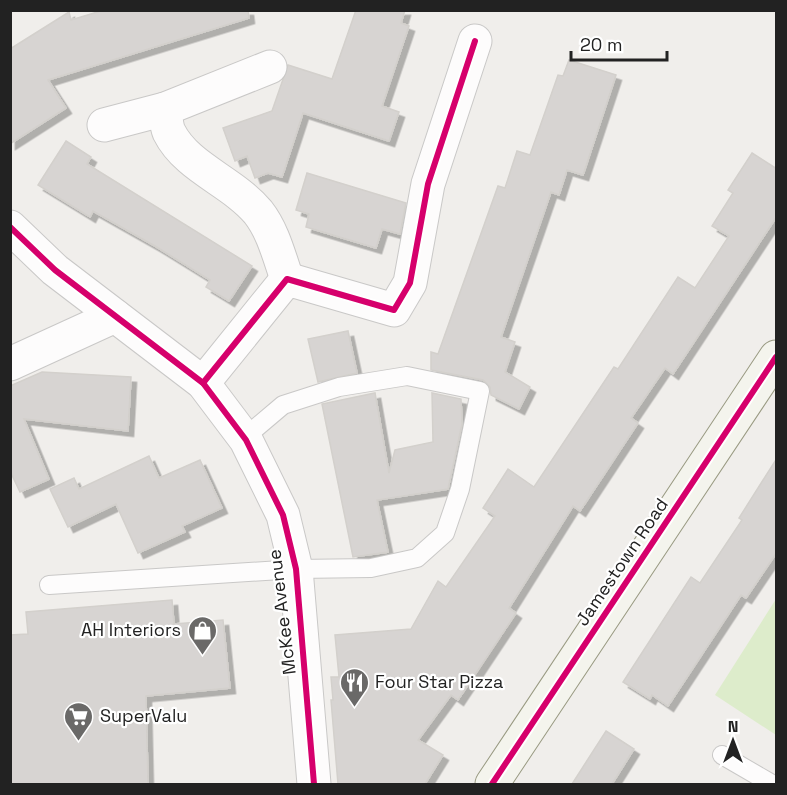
<svg xmlns="http://www.w3.org/2000/svg" width="787" height="795" font-family="'Space Grotesk',sans-serif">
	<defs>
		<filter id="shadow"><feDropShadow dx="5.5" dy="5.5" stdDeviation="0" flood-color="#0004"/></filter>
	</defs>
	<rect width="100%" height="100%" fill="#f0eeeb"/>
	<polygon fill="#ddeccb" points="776,599 776,735 715,695"/>
	<g fill="#d7d4d2" stroke="#d3d0cc" stroke-width="1.5" filter="url(#shadow)">
		<polygon points="104,10 248,10 249,18 48,80 66,108 10,144 10,49 69,12 71,20"/>
		<polygon points="356,10 405,10 401,23 409,26 382,106 399,112 389,141 303,113 282,177 268,173 255,178 247,156 235,161 223,128 272,111 288,65 332,79"/>
		<polygon points="569,60 616,75 583,175 567,170 559,195 551,192 501,337 515,342 505,372 530,387 519,409 491,395 490,387 483,380 431,370 431,352 438,354 498,186 505,188 517,151 530,155 558,75 563,76"/>
		<polygon points="66,141 91,157 87,164 252,266 229,301 206,287 210,280 155,246 93,211 90,217 38,185"/>
		<polygon points="752,153 777,169 777,216 673,374 665,368 631,418 638,423 580,511 573,506 509,608 516,613 458,700 451,695 418,740 443,755 425,784 338,784 331,700 333,700 331,677 339,677 335,635 411,629 438,581 446,587 495,516 483,508 508,469 534,487 614,367 618,369 678,277 695,288 729,236 712,226 733,193 728,190"/>
		<polygon points="307,173 406,203 400,234 382,229 376,248 306,227 309,214 296,210"/>
		<polygon points="348,331 357,373 318,382 308,339"/>
		<polygon points="42,372 131,377 128,431 24,419 49,479 20,492 10,471 10,386"/>
		<polygon points="375,393 389,473 395,450 433,442 432,393 461,399 462,424 448,489 377,500 388,552 353,557 322,404"/>
		<polygon points="149,456 159,478 200,460 222,508 182,526 185,532 138,553 116,504 68,527 50,489 74,478 79,489"/>
		<polygon points="777,458 777,552 746,598 741,595 668,706 652,695 650,699 623,682 691,577 700,583 742,520 739,518"/>
		<polygon points="172,600 174,624 223,620 230,688 146,696 148,784 10,784 10,635 28,634 26,612"/>
		<polygon points="606,731 634,749 612,784 572,784"/>
	</g>
	<g fill="none" stroke-linecap="round" stroke-linejoin="round">
		<defs>
			<g id="lane">
				<polyline points="49,585 296,569 371,568 417,558 445,533 460,489 480,391 407,376 339,387 283,405 244,438"/>
				<polyline points="722,755 772,784"/>
			</g>
			<g id="street">
				<path d="M165,109C166,116 166,125 169,132C187,168 232,181 258,212C273,231 279,256 287,279"/>
				<polyline points="104,125 165,109 270,67"/>
				<polyline points="10,227 55,270 203,383 246,440 283,515 296,569 314,784"/>
				<polyline points="10,364 115,316"/>
				<polyline points="203,383 287,279 394,310 410,283 428,184 475,41"/>
			</g>
			<polyline id="secondary" points="492,784 776,357"/>
		</defs>
		<use href="#lane" stroke="#c9c8c7" stroke-width="20"/>
		<use href="#street" stroke="#c9c8c7" stroke-width="35"/>
		<use href="#secondary" stroke="#999a82" stroke-width="35"/>
		<use href="#lane" stroke="#fdfcfc" stroke-width="18"/>
		<use href="#street" stroke="#fdfcfc" stroke-width="33"/>
		<use href="#secondary" stroke="#f4f4ed" stroke-width="33"/>
		<defs>
			<g id="cycleway">
				<polyline points="10,227 55,270 203,383 246,440 283,515 296,569 314,784"/>
				<polyline points="203,383 287,279 394,310 410,283 428,184 475,41"/>
				<polyline points="492,784 776,357"/>
			</g>
		</defs>
		<use href="#cycleway" stroke="#fff" stroke-width="10"/>
		<use href="#cycleway" stroke="#d6006c" stroke-width="6"/>
	</g>
	<defs>
		<symbol id="shop-pin" viewBox="-11 -11 22 30"><path d="M0 17L-7.5 6A9.5 9.5 0 1 1 7.5 6Z" fill="#6a6968" stroke="#fff"/><path d="M-5-2.5h2.3a2.7 3.5 0 0 1 5.4 0H5L5.5 6h-11ZM-1.5-2.5h3a1.5 2.3 0 0 0-3 0Z" fill="#fff"/></symbol>
		<symbol id="restaurant-pin" viewBox="-11 -11 22 30"><path d="M0 17L-7.5 6A9.5 9.5 0 1 1 7.5 6Z" fill="#6a6968" stroke="#fff"/><path d="M-5-6h1v4h1v-4h1v4h1v-4h1v5L-1.5 .5V6h-2V.5L-5-1ZM5-6V6H3V1.5H1.5Q1.5-4 5-6Z" fill="#fff"/></symbol>
		<symbol id="supermarket-pin" viewBox="-11 -11 22 30"><path d="M0 17L-7.5 6A9.5 9.5 0 1 1 7.5 6Z" fill="#6a6968" stroke="#fff"/><path d="M-6-5.5h2.5l.6 2H6L4.5 2H-2.5L-4.4-4H-6ZM-1.5 3.2a1.3 1.3 0 1 0 .1 0ZM3 3.2a1.3 1.3 0 1 0 .1 0Z" fill="#fff"/></symbol>
	</defs>
	<g fill-rule="evenodd">
		<use href="#shop-pin" x="186" y="614" width="33" height="45"/>
		<use href="#restaurant-pin" x="338" y="666" width="33" height="45"/>
		<use href="#supermarket-pin" x="62" y="700" width="33" height="45"/>
	</g>
	<g text-anchor="middle" stroke-width="4.5" stroke-linejoin="round" paint-order="stroke">
		<g font-size="18" fill="#222" stroke="#fff">
			<text transform="translate(622 562) rotate(-56)" y="6">Jamestown Road</text>
			<text transform="translate(282 612) rotate(-97)" y="6">McKee Avenue</text>
		</g>
		<g font-size="18" fill="#222" stroke="#fff" text-anchor="start">
			<text x="181" y="636" text-anchor="end">AH Interiors</text>
			<text x="375" y="688">Four Star Pizza</text>
			<text x="100" y="722">SuperValu</text>
		</g>
	</g>
	<rect width="787" height="795" fill="none" stroke="#222222" stroke-width="24"/>
	<g transform="translate(733 741)" stroke="#ffffff" stroke-width="4.5" paint-order="stroke">
	<path d="M0-4.5L10 22L0 15L-10 22Z" fill="#222222"/>
	<text y="-9" font-size="16" font-weight="bold" text-anchor="middle" fill="#222222">N</text>
	</g>
	<path d="M571 51v9h96v-9" fill="none" stroke="#222222" stroke-width="3"/>
	<text x="580" y="51" font-size="18" fill="#222222" stroke="#ffffff" stroke-width="4.5" paint-order="stroke">20 m</text>
</svg>
